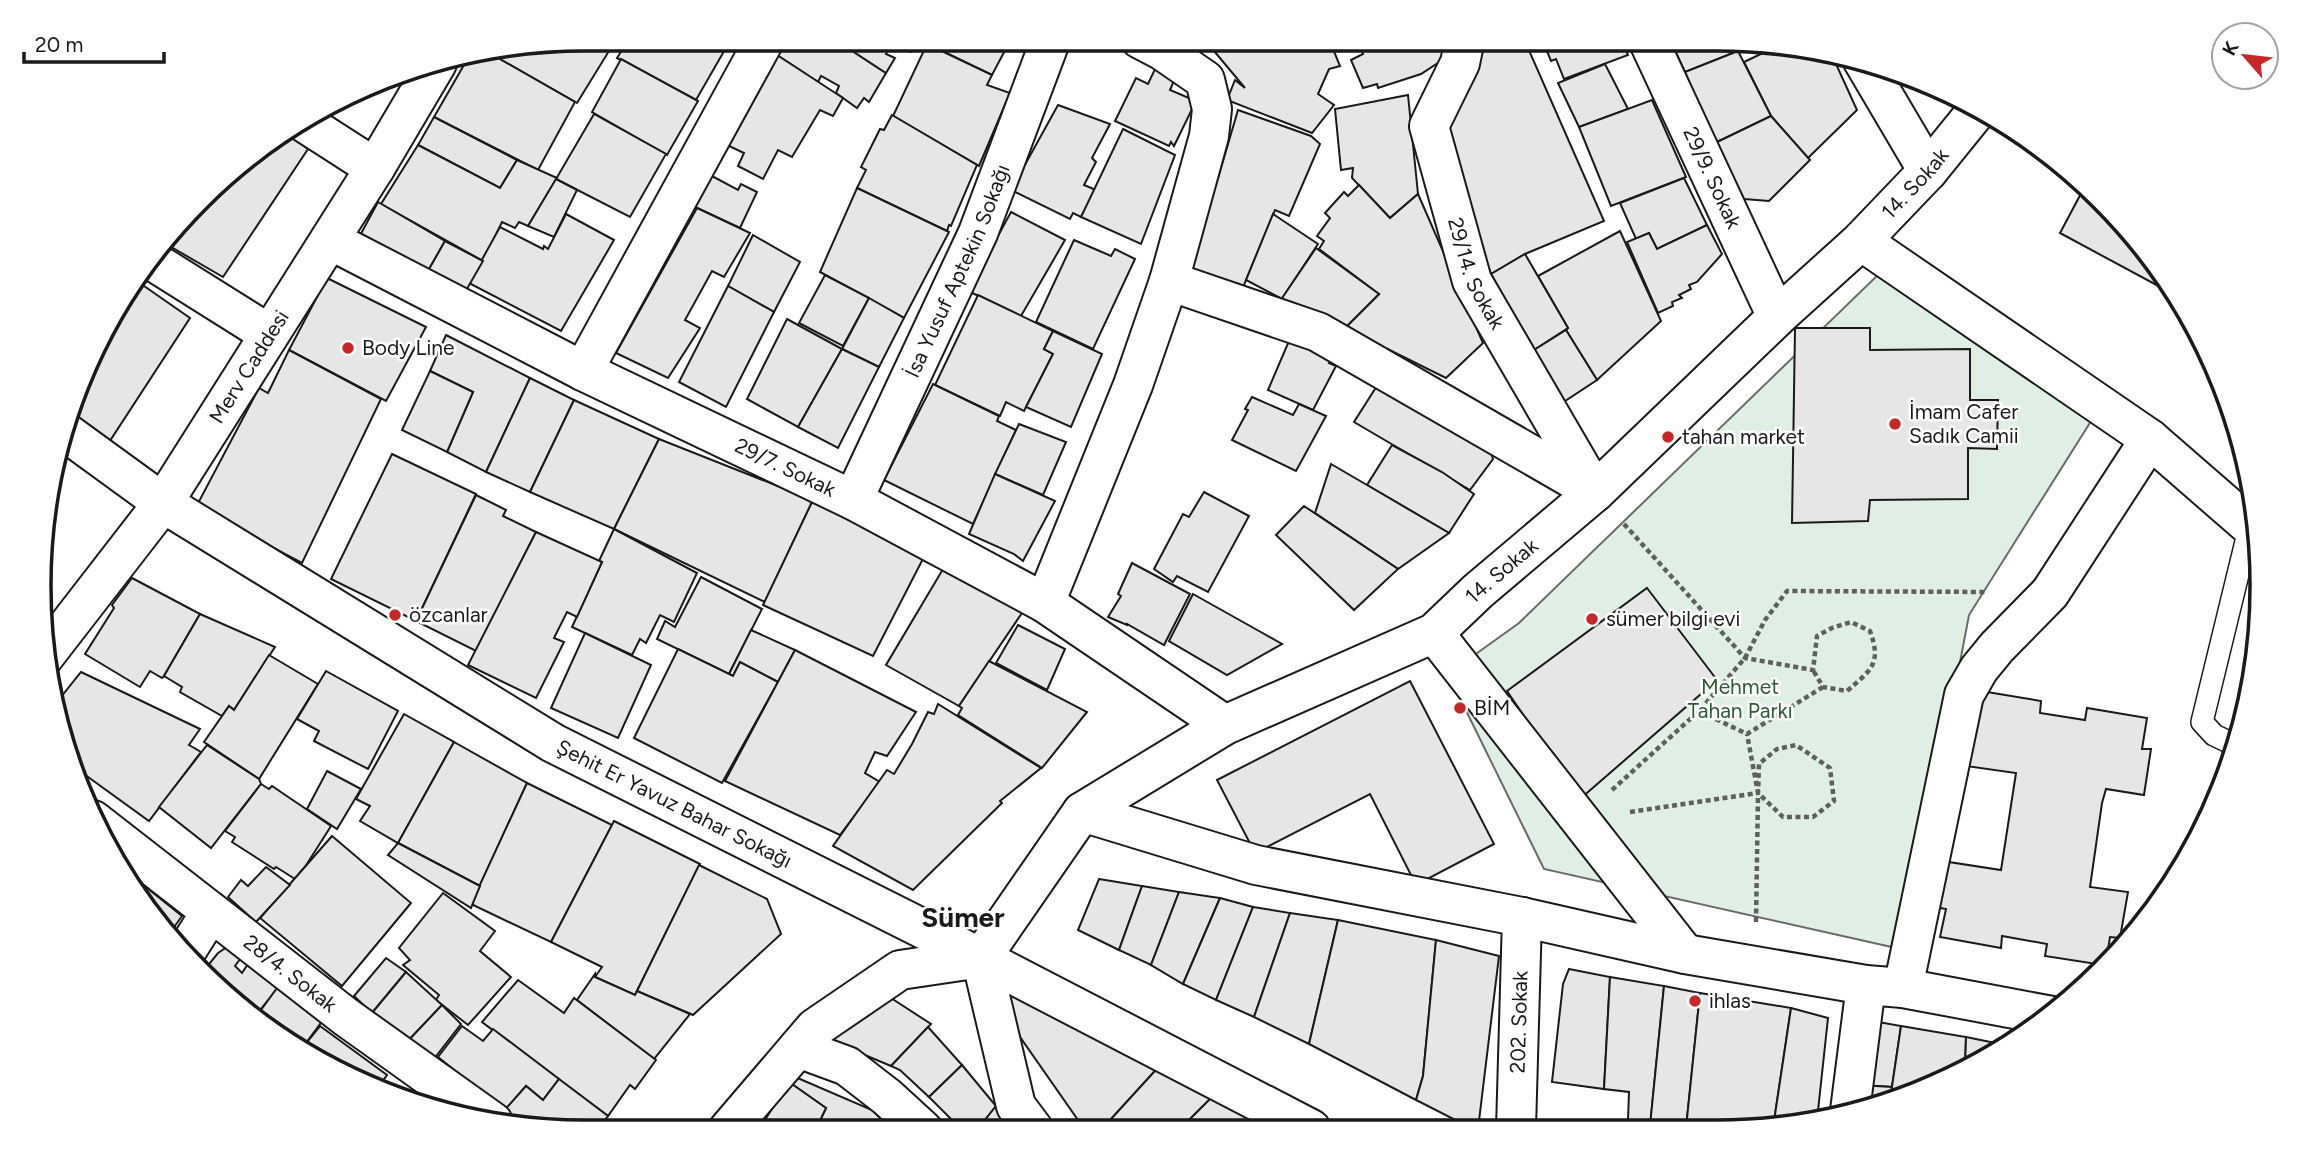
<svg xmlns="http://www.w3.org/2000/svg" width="2301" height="1171" font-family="Figtree,sans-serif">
	<rect width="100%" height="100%" fill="#fff"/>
	<polygon fill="#e0efe3" stroke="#6a6a6a" stroke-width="2" points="1884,269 2093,418 1969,615 1905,950 1544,869 1448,674 1519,623"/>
	<g fill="#e6e6e6" stroke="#1a1a1a" stroke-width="2">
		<polygon points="586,39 609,51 577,103 491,54"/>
		<polygon points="629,39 731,39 696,100 617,58"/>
		<polygon points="787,39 834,39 886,73 869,102 864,98 857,108 836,93 839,86 821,76 818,82 777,55"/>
		<polygon points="834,39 917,39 911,52 891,43 886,54 895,58 886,73"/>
		<polygon points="917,39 1011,39 992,75"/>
		<polygon points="1204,39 1329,39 1340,66 1329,69 1318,94 1334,105 1312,133 1227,100 1235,80 1245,88"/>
		<polygon points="1357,39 1452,39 1453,53 1421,74 1378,88 1377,84 1363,88 1351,60 1363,54"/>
		<polygon points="1478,39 1524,39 1604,221 1525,254 1491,274 1441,129"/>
		<polygon points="1542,39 1621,40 1628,55 1564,79 1556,59 1551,61"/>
		<polygon points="1670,40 1733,40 1738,51 1685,72"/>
		<polygon points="1762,41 1831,53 1857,110 1808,158 1771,116 1744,62 1765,52 1759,42"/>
		<polygon points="927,44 992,75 987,85 1010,93 979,166 893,116"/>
		<polygon points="1738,51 1771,116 1715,143 1685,72"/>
		<polygon points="491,54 575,102 538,170 434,117 468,58"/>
		<polygon points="777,55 843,98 833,116 820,110 792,157 778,150 763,179 738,166 744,153 727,145"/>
		<polygon points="621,59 698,101 667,155 592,112"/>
		<polygon points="1605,64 1628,109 1579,127 1558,83"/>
		<polygon points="1156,67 1176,76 1170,90 1196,101 1174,146 1171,142 1169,146 1115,121 1136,78 1148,84"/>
		<polygon points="1408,95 1418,194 1390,218 1352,178 1353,168 1341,170 1335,109"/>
		<polygon points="1652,100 1686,177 1611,206 1579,127"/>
		<polygon points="1058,105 1110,124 1092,158 1096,162 1084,185 1096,190 1081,217 1073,213 1070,219 1011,190"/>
		<polygon points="1238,110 1311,136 1320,144 1289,216 1275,210 1242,290 1186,267 1211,182 1216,185"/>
		<polygon points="594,114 666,154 630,217 556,179"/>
		<polygon points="892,115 977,165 951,226 949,225 947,231 857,188 866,170 861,167 880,129 884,130"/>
		<polygon points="1771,116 1810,160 1769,201 1744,199 1715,143"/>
		<polygon points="434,117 517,160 500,188 418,145"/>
		<polygon points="1123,129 1175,155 1141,244 1081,217"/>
		<polygon points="287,133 308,149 223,277 166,244 252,152"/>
		<polygon points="418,145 500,188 517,160 557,178 528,226 519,222 515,228 502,222 483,261 381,204"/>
		<polygon points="710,175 738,190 741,184 757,192 740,228 695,207"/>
		<polygon points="1684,178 1707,225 1657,249 1649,233 1636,239 1620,203"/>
		<polygon points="556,179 577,190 554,237 528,226"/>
		<polygon points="1359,185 1390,218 1418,194 1483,343 1446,378 1345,328 1379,294 1319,249 1324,241 1317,236 1330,218 1325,213 1344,192 1348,196"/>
		<polygon points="2085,186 2126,225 2177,296 2060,233"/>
		<polygon points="857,188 949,232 904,318 820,272"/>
		<polygon points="378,202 445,241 424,278 357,241"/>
		<polygon points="697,208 750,233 724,277 712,271 685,320 700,328 668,378 616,353"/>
		<polygon points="1011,212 1065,240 1021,316 968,291"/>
		<polygon points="566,214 614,240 561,331 469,283 500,227 543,249 544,246 548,249"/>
		<polygon points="1273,214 1318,244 1282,299 1246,280"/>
		<polygon points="1707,225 1722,254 1697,282 1689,285 1691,289 1679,295 1682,298 1672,302 1673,306 1658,313 1627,242 1649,233 1657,249"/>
		<polygon points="1620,231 1661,321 1597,380 1566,330 1568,328 1538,276"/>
		<polygon points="753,235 800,262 774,312 728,286"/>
		<polygon points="1074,240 1111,256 1115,249 1135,259 1093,349 1036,322"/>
		<polygon points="445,241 483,261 464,294 424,278"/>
		<polygon points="1316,248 1379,294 1345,328 1276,307"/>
		<polygon points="1525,254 1568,328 1534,350 1491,274"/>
		<polygon points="825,275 869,298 843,346 799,323"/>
		<polygon points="327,278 426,327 386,401 289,350"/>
		<polygon points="134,279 190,318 102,453 65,428 80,376"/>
		<polygon points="728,286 774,312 726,407 679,382"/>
		<polygon points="978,295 1053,331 1044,349 1053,354 1024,411 1006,402 1000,416 935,385"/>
		<polygon points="869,298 904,318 879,367 842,349"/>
		<polygon points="787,319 842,349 798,427 747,399"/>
		<polygon points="1795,328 1870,328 1870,350 1970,349 1970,400 1998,400 1997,449 1968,448 1968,499 1870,500 1868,521 1792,523"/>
		<polygon points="1566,330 1597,380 1562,403 1534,350"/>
		<polygon points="1053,331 1102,354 1071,427 1026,407 1053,354 1044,349"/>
		<polygon points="1292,334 1333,356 1329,363 1336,366 1313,410 1268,390"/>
		<polygon points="446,335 530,378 486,472 447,452 473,392 430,371"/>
		<polygon points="842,349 879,367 838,448 798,427"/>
		<polygon points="289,350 381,399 302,563 196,507 259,388 268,393"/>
		<polygon points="430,371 473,392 447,452 402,430"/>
		<polygon points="530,378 574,400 530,492 486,472"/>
		<polygon points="1382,378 1485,434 1493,459 1470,490 1354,422"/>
		<polygon points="933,384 999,416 997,421 1016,430 973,524 884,480"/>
		<polygon points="1252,397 1293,415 1299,404 1326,416 1296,471 1232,440 1248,410 1245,409"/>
		<polygon points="574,400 659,439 614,529 530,492"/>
		<polygon points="1019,424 1066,442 1043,495 995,474"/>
		<polygon points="659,439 813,500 765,602 614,529"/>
		<polygon points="1392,445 1442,472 1474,494 1449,533 1367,485"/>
		<polygon points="392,454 476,494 416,621 331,579"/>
		<polygon points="1331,464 1367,485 1449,533 1398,569 1315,513"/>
		<polygon points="995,474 1055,501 1023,561 1014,554 969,534"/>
		<polygon points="1204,492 1249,516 1208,592 1177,576 1173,582 1154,569 1183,514 1189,517"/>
		<polygon points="476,495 506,510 503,516 536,532 476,651 416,621"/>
		<polygon points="813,500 927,551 873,656 763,605"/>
		<polygon points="1304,506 1398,569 1354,610 1276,535"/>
		<polygon points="614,529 697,573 674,622 660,615 646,643 640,639 632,655 572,627 602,562 599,561"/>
		<polygon points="536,532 602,562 577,617 567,612 554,638 564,642 536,698 468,665"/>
		<polygon points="1132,563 1190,594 1164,645 1127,624 1127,625 1108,617 1121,596 1118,594"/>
		<polygon points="946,564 1024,610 959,706 886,665"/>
		<polygon points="701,577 762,609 729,674 657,639 665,621 675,627"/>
		<polygon points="132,578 200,614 164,676 162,678 150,671 140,687 85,654 114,608 112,605"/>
		<polygon points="1647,588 1717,680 1580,799 1507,691"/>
		<polygon points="1193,594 1259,631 1282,644 1227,675 1169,641"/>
		<polygon points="200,614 275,647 234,710 229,706 222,716 180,692 182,687 164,676"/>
		<polygon points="1018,625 1065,649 1047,690 996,663"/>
		<polygon points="751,630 795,650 778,682 740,662 733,676 729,674"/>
		<polygon points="585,633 651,665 618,738 551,708"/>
		<polygon points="678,649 733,676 740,662 778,682 722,783 634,738"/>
		<polygon points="795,650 916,712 887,756 875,752 865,773 880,782 840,835 725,781"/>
		<polygon points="269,655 318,684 259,779 204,742 229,706 234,710"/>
		<polygon points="989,661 1087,712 1042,768 958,715 962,708 959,706"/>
		<polygon points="326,671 398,711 368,769 314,741 319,731 297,719"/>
		<polygon points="81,672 200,729 189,745 201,752 149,821 77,769 57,702"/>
		<polygon points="1410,681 1494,844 1416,885 1370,794 1255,853 1217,780"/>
		<polygon points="1981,691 2041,701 2040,713 2085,720 2087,708 2147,718 2142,749 2151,749 2144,795 2106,789 2102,803 2090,887 2128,892 2120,938 2110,937 2106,962 2103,965 2045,956 2047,944 2002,936 2001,948 1940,937 1946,909 1935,907 1942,861 2001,870 2016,773 1959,765"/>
		<polygon points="938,704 1041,768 1000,801 1002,803 913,890 833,846 887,770 894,774 912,744 928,712 934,714"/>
		<polygon points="404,714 454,742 398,843 360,821 370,806 356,799"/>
		<polygon points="454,742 527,783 480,886 398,843"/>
		<polygon points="207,745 259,779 261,784 211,848 159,807"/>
		<polygon points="327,771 361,789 337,829 307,809"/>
		<polygon points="527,783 612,825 551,942 471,904"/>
		<polygon points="261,784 269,789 272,786 331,826 305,867 295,879 276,867 274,869 232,842 235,837 225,831"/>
		<polygon points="614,821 700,864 635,995 595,977 602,967 551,942"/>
		<polygon points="332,836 411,903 342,986 260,918"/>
		<polygon points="398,843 480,886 471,908 388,855"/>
		<polygon points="699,865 767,899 781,934 693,1015 637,991"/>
		<polygon points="266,867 290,885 256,922 228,897 241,880 248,886"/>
		<polygon points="127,872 182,916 170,933"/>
		<polygon points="2163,878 2173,880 2158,904"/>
		<polygon points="1099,879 1142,886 1119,950 1078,930"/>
		<polygon points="1142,886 1179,892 1151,965 1119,950"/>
		<polygon points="1179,892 1220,898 1183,984 1151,965"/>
		<polygon points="443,893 495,931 480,951 511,977 468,1025 436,1000 439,995 403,965 410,960 399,948"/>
		<polygon points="1220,898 1253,907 1216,1000 1183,984"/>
		<polygon points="1253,907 1290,913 1254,1017 1216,1000"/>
		<polygon points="1290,913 1338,920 1309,1044 1254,1017"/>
		<polygon points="1338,920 1436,940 1423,1076 1416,1100 1309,1044"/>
		<polygon points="1436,940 1499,956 1478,1129 1473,1129 1416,1100 1423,1076"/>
		<polygon points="227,947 241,958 235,966 242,973 248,964 279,987 257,1014 201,974 218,953"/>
		<polygon points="386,958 406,972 372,1013 354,996"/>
		<polygon points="1569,969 1610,977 1604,1089 1552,1082 1563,984"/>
		<polygon points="406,972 442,1005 406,1043 372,1013"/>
		<polygon points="595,974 595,977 635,995 637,991 690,1014 654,1059 577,1000"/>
		<polygon points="1610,977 1664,986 1650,1126 1628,1120 1629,1092 1604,1089"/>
		<polygon points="518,980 564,1013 574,998 656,1060 635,1089 630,1085 608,1116 482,1022"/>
		<polygon points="280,984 326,1016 303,1047 258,1014"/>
		<polygon points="1664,986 1700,993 1686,1128 1660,1128 1650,1126"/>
		<polygon points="1008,987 1164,1061 1101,1130 1085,1130 1006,1017"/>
		<polygon points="1700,993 1791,1008 1773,1128 1686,1128"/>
		<polygon points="891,998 931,1024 891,1066 829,1040"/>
		<polygon points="442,1005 461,1024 430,1064 406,1043"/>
		<polygon points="1791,1008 1828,1018 1817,1120 1787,1128 1773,1128"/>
		<polygon points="1867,1020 1901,1026 1892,1087 1860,1085"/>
		<polygon points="320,1026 387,1075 377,1089 344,1076 303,1047"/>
		<polygon points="462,1026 483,1041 493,1029 559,1079 543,1100 526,1086 505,1111 438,1057"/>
		<polygon points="1901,1026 1966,1037 1965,1068 1924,1091 1890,1100"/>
		<polygon points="928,1027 962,1065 929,1097 900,1070 891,1066"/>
		<polygon points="1966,1037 2005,1045 1965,1068"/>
		<polygon points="1164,1061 1217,1092 1179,1130 1101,1130"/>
		<polygon points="962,1065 996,1106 977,1130 962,1130 929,1097"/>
		<polygon points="793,1076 872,1110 893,1130 815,1131 826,1108 789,1082"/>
		<polygon points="559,1079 608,1116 596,1131 550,1131 520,1126 503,1112 526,1086 543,1100"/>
		<polygon points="789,1082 826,1108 815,1131 758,1131"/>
		<polygon points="1860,1085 1892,1087 1890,1100 1858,1109"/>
		<polygon points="1217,1092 1286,1129 1179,1130"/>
		<polygon points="996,1106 1017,1130 977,1130"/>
		<polygon points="1550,1120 1595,1125 1595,1128 1549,1128"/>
	</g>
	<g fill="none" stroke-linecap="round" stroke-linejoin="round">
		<defs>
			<polyline id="service" points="2237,746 2214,735 2202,722 2250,525"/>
			<g id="minor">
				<path id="s1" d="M1465,39L1460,63L1429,126L1472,281L1595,492"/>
				<path id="s2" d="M1648,40L1777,317"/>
				<polyline points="1862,59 1928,171"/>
				<polyline points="305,123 375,168"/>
				<path id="s3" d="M330,240L583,371L853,500L1045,603L1225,725"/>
				<polyline points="1861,241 2150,439 2258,533"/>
				<polyline points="151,260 269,334"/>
				<polyline points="1169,281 1318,332 1594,491"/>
				<polyline points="583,371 765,39"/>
				<path id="s4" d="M64,431L163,503L553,743L981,958L1311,1129"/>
				<path id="s5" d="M853,500L978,233L1051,39"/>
				<polyline points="1045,603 1133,385 1169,281 1209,136 1212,109 1205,80 1163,51 1140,39"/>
				<polyline points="1434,633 1685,954"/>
				<polyline points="1082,812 1256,865 1522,917 1685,954 1866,985 1903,988 2052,1016"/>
				<path id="s6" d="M93,820L346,1017L493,1122"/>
				<polyline points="185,953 211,912"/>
				<path id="s7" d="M981,958L1082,812L1225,725L1434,633L1478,591L1595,492L1777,317L1861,241L1928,171L1979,108"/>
				<polyline points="981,958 1016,1106 1034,1130"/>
				<polyline points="1903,988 1964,695 1979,669 1997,647 2050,593 2150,439"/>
				<polyline points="798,1048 847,1066 887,1097 923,1130"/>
				<polyline points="1850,1111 1866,985"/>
				<path id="s8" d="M1516,1129L1522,917"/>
				<polyline points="727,1131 815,1028 900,970 981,958"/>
			</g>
			<g id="secondary">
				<path id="s9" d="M43,658L163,503L375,168L437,63"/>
			</g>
		</defs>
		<use href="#service" stroke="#1a1a1a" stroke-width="24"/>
		<use href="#minor" stroke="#1a1a1a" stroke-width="42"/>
		<use href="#secondary" stroke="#1a1a1a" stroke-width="42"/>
		<g stroke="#5f5f5f" stroke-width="4.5" stroke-dasharray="5 3.5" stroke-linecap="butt">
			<path d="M1624,524L1745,658L1813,670L1817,636L1832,628L1851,622L1870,631C1882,664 1871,670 1847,691L1823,687L1813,670"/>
			<polyline points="1823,687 1747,734 1699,711 1745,658 1765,620 1787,591 1988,592"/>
			<polyline points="1612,790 1699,711"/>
			<polyline points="1630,812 1758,793 1759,764 1777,749 1796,745 1830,768 1834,801 1813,817 1783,817 1758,793 1747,734"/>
			<polyline points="1756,922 1758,794"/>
		</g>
		<use href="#service" stroke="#fff" stroke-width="21"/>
		<use href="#minor" stroke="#fff" stroke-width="38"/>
		<use href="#secondary" stroke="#fff" stroke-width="38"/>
	</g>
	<g fill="#c62828" stroke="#fff" stroke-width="2.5">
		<circle cx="348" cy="348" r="7"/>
		<circle cx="1895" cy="424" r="7"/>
		<circle cx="1668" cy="437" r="7"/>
		<circle cx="395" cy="615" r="7"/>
		<circle cx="1592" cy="619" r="7"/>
		<circle cx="1460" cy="708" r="7"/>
		<circle cx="1695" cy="1001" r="7"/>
	</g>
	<g text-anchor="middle" stroke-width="5" stroke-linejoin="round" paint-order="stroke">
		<g font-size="21" fill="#1a1a1a" stroke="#fff">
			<text dy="7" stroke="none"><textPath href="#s2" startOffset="152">29/9. Sokak</textPath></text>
			<text dy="7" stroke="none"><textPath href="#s7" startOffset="1232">14. Sokak</textPath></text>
			<text dy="7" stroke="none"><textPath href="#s5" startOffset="252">İsa Yusuf Aptekin Sokağı</textPath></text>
			<text dy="7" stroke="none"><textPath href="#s1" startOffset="250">29/14. Sokak</textPath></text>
			<text dy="7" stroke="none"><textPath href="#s9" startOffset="357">Merv Caddesi</textPath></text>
			<text dy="7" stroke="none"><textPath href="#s3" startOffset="509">29/7. Sokak</textPath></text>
			<text dy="7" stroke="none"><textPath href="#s7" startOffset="665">14. Sokak</textPath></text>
			<text dy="7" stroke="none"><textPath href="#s4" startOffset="716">Şehit Er Yavuz Bahar Sokağı</textPath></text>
			<text dy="7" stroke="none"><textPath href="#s6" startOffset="250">28/4. Sokak</textPath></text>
			<text dy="7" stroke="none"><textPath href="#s8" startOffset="107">202. Sokak</textPath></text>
		</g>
		<g font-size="21" fill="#1a1a1a" stroke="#fff" text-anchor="start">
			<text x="362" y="355">Body Line</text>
			<text x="1909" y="419">İmam Cafer<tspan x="1909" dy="24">Sadık Camii</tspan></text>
			<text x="1682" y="444">tahan market</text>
			<text x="409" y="622">özcanlar</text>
			<text x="1606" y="626">sümer bilgi evi</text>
			<text x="1474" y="715">BİM</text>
			<text x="1709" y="1008">ihlas</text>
		</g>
		<g font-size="21" fill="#2b5a34" stroke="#fff">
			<text x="1740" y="694">Mehmet<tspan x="1740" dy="24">Tahan Parkı</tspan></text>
		</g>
		<g font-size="28" font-weight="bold" fill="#1a1a1a" stroke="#fff">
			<text x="963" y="927">Sümer</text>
		</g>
	</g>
	<path d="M0 0H2301V1171H0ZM585 51H1716A534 534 0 0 1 2250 585V586A534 534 0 0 1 1716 1120H585A534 534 0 0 1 51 586V585A534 534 0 0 1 585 51Z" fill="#fff" fill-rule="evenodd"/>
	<path fill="none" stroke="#1a1a1a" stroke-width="3.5" d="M585 51H1716A534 534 0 0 1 2250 585V586A534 534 0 0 1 1716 1120H585A534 534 0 0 1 51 586V585A534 534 0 0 1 585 51Z"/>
	<g transform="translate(2245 56) rotate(298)"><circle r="33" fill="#ffffff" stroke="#a3a3a3" stroke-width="2"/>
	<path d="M0-5L12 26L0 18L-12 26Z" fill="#c62828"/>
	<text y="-10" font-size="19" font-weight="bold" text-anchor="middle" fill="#1a1a1a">K</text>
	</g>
	<path d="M24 52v10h140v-10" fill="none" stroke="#1a1a1a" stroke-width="3.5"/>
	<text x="35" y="52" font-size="21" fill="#1a1a1a" stroke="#ffffff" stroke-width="5" paint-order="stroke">20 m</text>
</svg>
